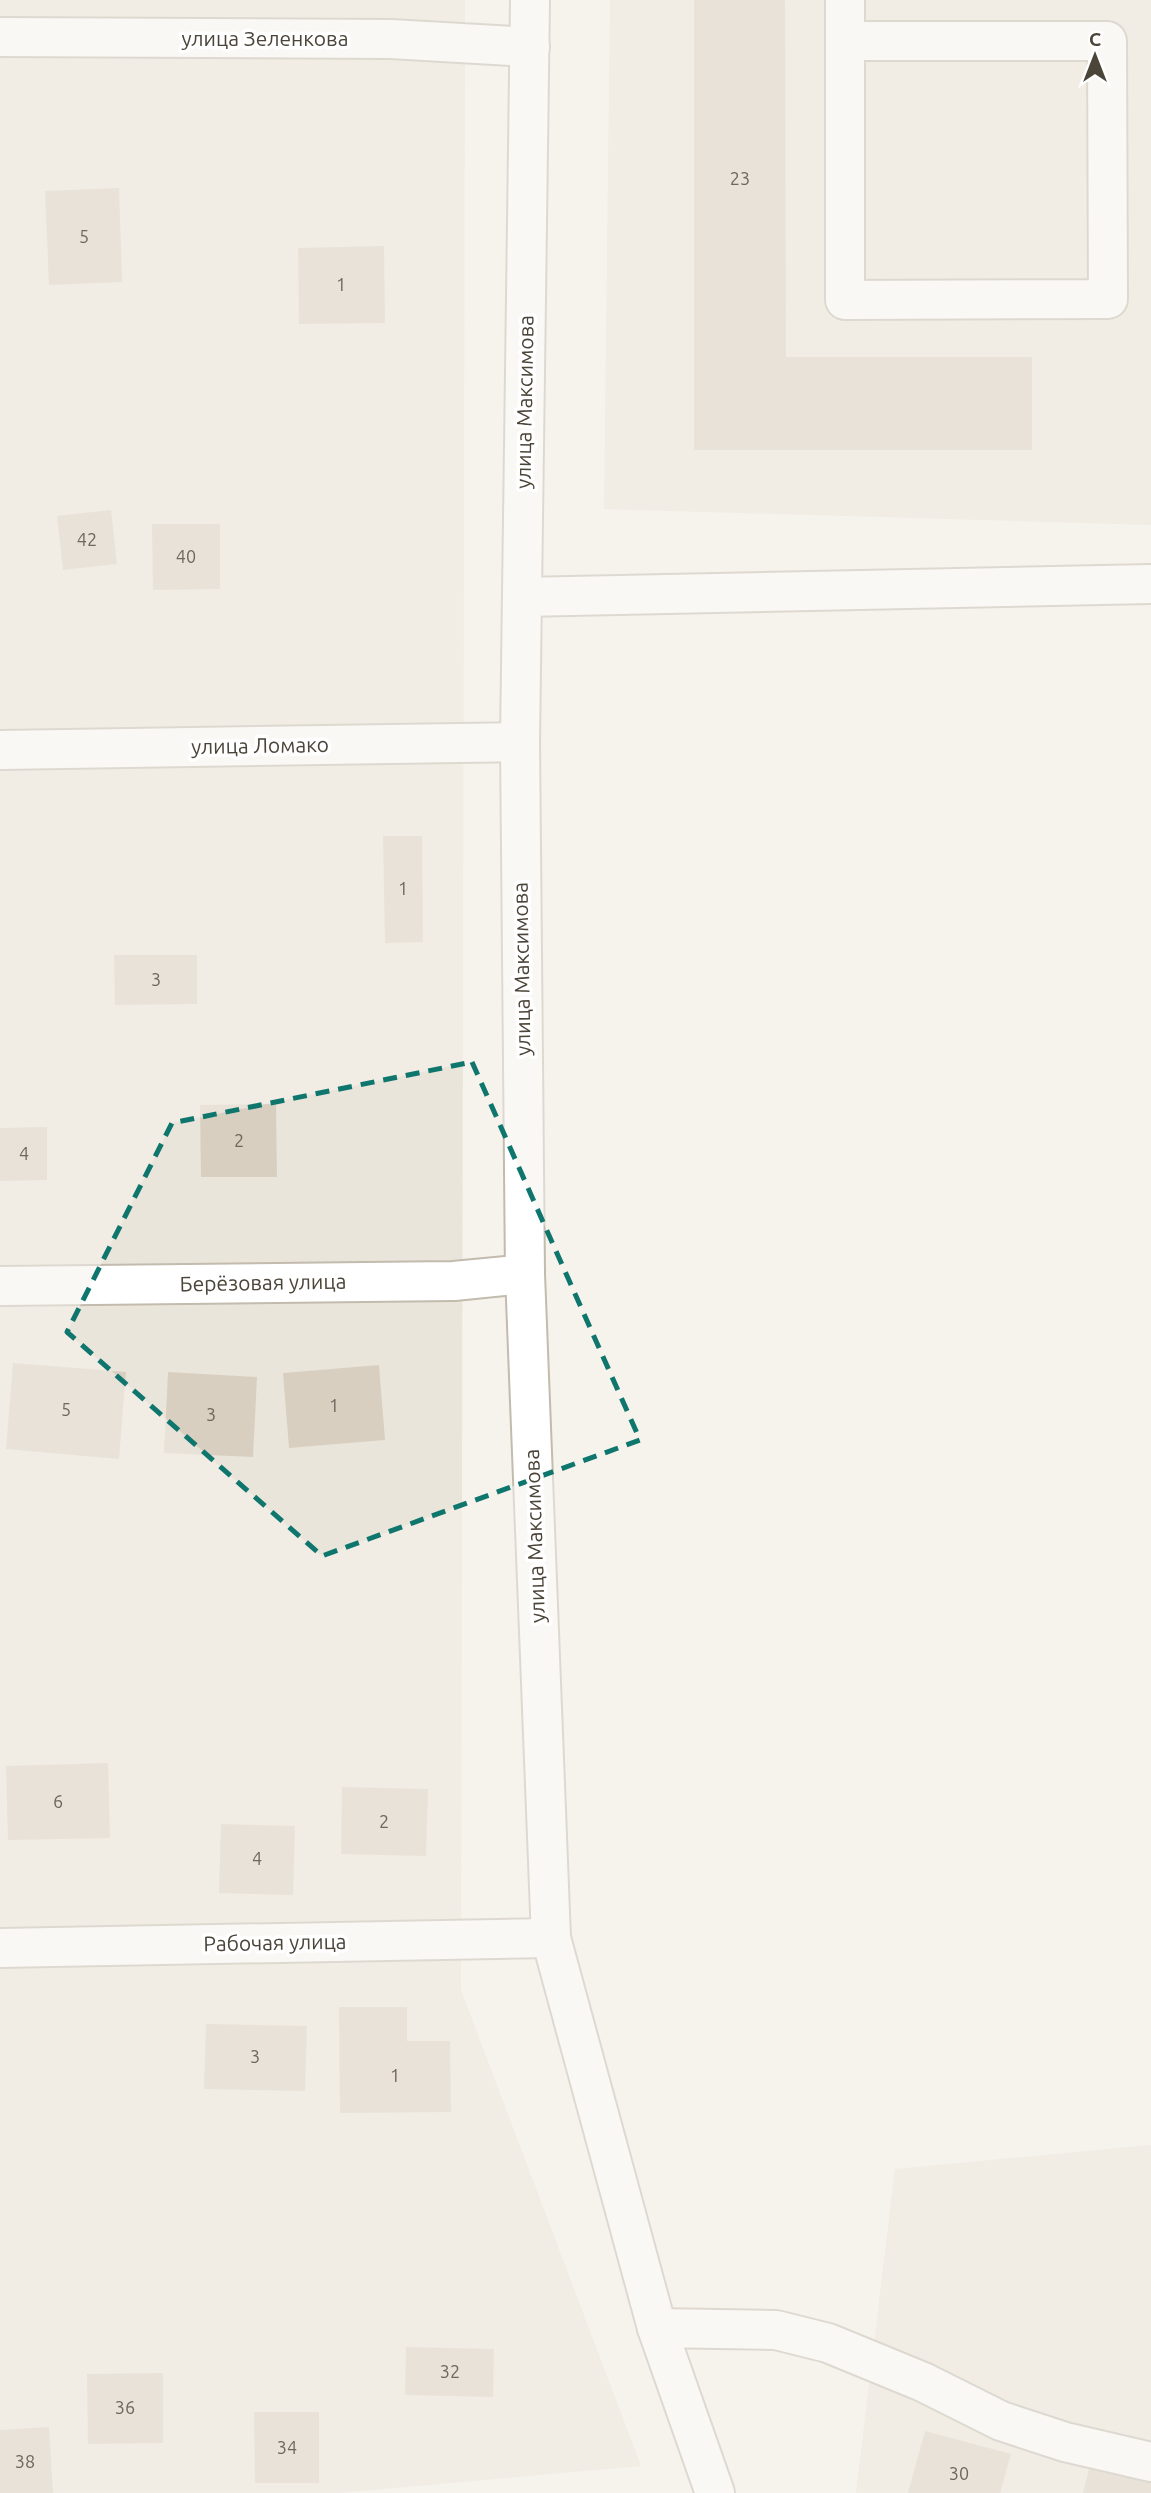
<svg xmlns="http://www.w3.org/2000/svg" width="1151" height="2493" font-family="Ubuntu,sans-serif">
	<rect width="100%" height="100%" fill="#f6f3ec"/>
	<g fill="#eae5da">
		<polygon points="0,0 465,0 461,1990 641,2466 338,2493 0,2493"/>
		<polygon points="610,0 1151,0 1151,525 604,509"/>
		<polygon points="1151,2145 1151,2493 856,2493 895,2169"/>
	</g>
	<g fill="#d8cfc1">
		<polygon points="694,0 785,0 786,357 1032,357 1032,450 694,450"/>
		<polygon points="119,188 122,282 49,285 45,191"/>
		<polygon points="384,246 385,323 299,324 298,248"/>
		<polygon points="111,510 117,564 63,570 57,516"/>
		<polygon points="152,524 220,524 220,589 153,590"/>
		<polygon points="383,836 422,836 423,942 385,943"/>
		<polygon points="114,955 197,955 197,1004 115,1005"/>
		<polygon points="276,1104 277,1177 201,1177 200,1105"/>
		<polygon points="47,1127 47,1180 0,1181 0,1128"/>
		<polygon points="13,1363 126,1372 119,1459 6,1449"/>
		<polygon points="379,1365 385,1440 289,1448 283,1373"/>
		<polygon points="168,1372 257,1377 253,1457 164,1453"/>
		<polygon points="108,1763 110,1838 8,1840 6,1766"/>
		<polygon points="342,1787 428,1789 426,1856 341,1854"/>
		<polygon points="221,1824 295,1826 293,1895 219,1893"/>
		<polygon points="339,2007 407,2007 407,2041 450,2041 451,2112 340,2113"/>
		<polygon points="206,2024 307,2026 305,2091 204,2089"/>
		<polygon points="406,2347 494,2349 493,2397 405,2395"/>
		<polygon points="163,2373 163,2443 88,2444 87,2374"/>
		<polygon points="254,2412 319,2412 319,2483 255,2483"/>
		<polygon points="49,2427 53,2493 0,2493 0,2430"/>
		<polygon points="925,2431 1011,2454 1000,2493 908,2493"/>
		<polygon points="1089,2469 1151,2482 1151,2493 1083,2493"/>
	</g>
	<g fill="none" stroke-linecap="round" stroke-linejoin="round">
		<defs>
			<g id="minor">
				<polyline points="530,0 520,742 525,1274 551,1938 657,2328 715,2493"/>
				<polyline points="845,0 845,300 1108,299 1107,41 845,41"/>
				<polyline points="0,37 391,39 530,47"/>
				<polyline points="522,597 1151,584"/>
				<polyline points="0,750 520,742"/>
				<polyline points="0,1286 454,1281 525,1274"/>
				<polyline points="0,1948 551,1938"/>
				<polyline points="657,2328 776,2330 828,2343 923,2382 1001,2421 1065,2442 1151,2462"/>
			</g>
		</defs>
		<use href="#minor" stroke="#c2bbae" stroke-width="42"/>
		<use href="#minor" stroke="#fff" stroke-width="38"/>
	</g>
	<path d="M0 0H1151V2493H0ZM472,1062L640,1440L322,1556L67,1332L172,1123Z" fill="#f6f3ec" fill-opacity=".55" fill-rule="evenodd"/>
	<path fill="none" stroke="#0f766e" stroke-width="5" stroke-dasharray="14 9" stroke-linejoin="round" d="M472,1062L640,1440L322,1556L67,1332L172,1123Z"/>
	<g text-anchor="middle" stroke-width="7" stroke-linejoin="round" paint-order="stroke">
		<g font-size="18" fill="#6e675b">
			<text x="740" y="185">23</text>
			<text x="84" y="243">5</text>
			<text x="341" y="291">1</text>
			<text x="87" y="546">42</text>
			<text x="186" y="563">40</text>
			<text x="403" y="895">1</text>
			<text x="156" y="986">3</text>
			<text x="239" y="1147">2</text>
			<text x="24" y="1160">4</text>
			<text x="334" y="1412">1</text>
			<text x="66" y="1416">5</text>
			<text x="211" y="1421">3</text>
			<text x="58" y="1808">6</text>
			<text x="384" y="1828">2</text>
			<text x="257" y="1865">4</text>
			<text x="255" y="2063">3</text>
			<text x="395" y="2082">1</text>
			<text x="450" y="2378">32</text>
			<text x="125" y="2414">36</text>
			<text x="287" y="2454">34</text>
			<text x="25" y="2468">38</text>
			<text x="959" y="2480">30</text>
		</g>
		<g font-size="21" fill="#4b4439" stroke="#fff">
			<text x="265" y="46">улица Зеленкова</text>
			<text transform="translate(525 402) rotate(-89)" y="7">улица Максимова</text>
			<text transform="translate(260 746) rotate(-1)" y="7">улица Ломако</text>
			<text transform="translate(522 969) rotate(-91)" y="7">улица Максимова</text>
			<text transform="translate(263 1283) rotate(-1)" y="7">Берёзовая улица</text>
			<text transform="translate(535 1536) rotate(-92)" y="7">улица Максимова</text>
			<text transform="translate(275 1943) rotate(-1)" y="7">Рабочая улица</text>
		</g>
	</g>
	<g transform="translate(1095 56)" stroke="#ffffff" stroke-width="5" paint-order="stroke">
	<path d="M0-5L12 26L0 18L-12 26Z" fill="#4b4439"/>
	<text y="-10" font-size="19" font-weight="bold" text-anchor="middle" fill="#4b4439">С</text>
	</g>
</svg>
